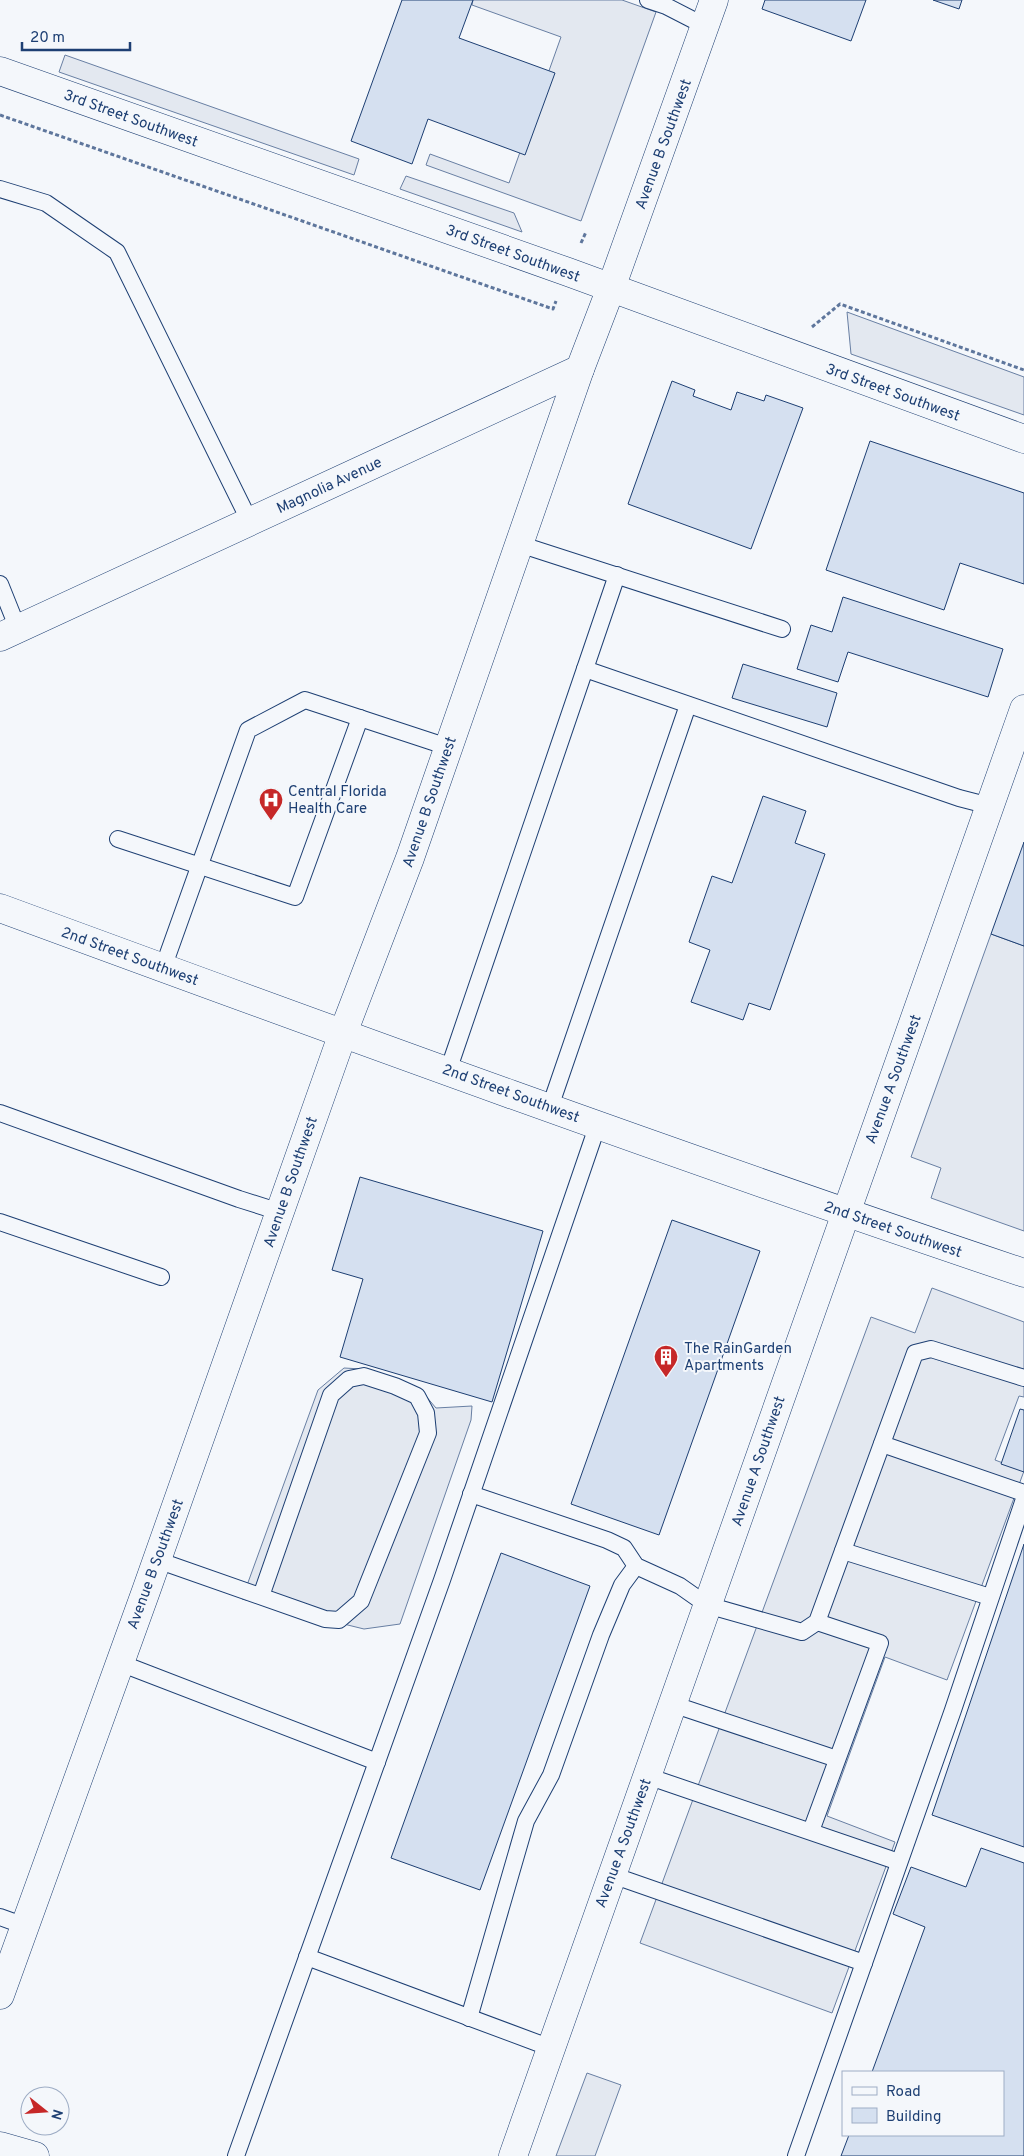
<svg xmlns="http://www.w3.org/2000/svg" width="1024" height="2156" font-family="Overpass,sans-serif">
	<rect width="100%" height="100%" fill="#f4f7fb"/>
	<g fill="#e3e8f0" stroke="#687fa3">
		<polygon points="473,0 622,0 656,12 581,221 426,165 430,154 509,183 561,37 472,5"/>
		<polygon points="65,55 359,159 354,175 59,72"/>
		<polygon points="406,176 514,213 522,232 400,189"/>
		<polygon points="847,312 1024,377 1024,415 851,354"/>
		<polygon points="991,934 1024,946 1024,1231 931,1198 941,1168 911,1157"/>
		<polygon points="932,1288 1024,1322 1024,1397 1019,1396 995,1460 1024,1471 947,1680 885,1657 827,1816 895,1842 832,2013 640,1943 871,1317 915,1333"/>
		<polygon points="344,1368 362,1369 419,1388 436,1408 472,1406 471,1420 400,1624 364,1629 242,1599 318,1390"/>
		<polygon points="587,2073 621,2085 595,2156 556,2156"/>
	</g>
	<g fill="#d5e0f0" stroke="#1d3f73">
		<polygon points="402,0 473,0 459,38 555,73 525,155 428,119 412,164 351,141"/>
		<polygon points="765,0 866,0 851,41 762,9"/>
		<polygon points="933,0 962,0 959,9"/>
		<polygon points="672,381 695,390 693,396 731,410 737,392 764,401 766,395 803,408 751,549 628,504"/>
		<polygon points="870,441 1024,493 1024,584 960,563 944,610 826,570"/>
		<polygon points="843,597 1003,649 988,697 848,652 838,682 797,669 811,625 832,632"/>
		<polygon points="743,664 837,693 827,727 732,698"/>
		<polygon points="763,796 806,811 795,843 825,854 770,1010 749,1003 743,1020 691,1002 710,950 689,942 712,876 732,883"/>
		<polygon points="1024,842 1024,946 991,934"/>
		<polygon points="360,1177 543,1231 492,1402 340,1357 363,1279 332,1270"/>
		<polygon points="672,1220 760,1251 659,1535 571,1504"/>
		<polygon points="1020,1409 1024,1410 1024,1472 1001,1464"/>
		<polygon points="1024,1544 1024,1847 932,1815"/>
		<polygon points="501,1553 590,1586 480,1890 391,1858"/>
		<polygon points="981,1848 1024,1863 1024,2156 841,2156 849,2135 1003,2135 1003,2072 872,2072 925,1927 893,1914 911,1867 966,1887"/>
	</g>
	<g fill="none" stroke-linecap="round" stroke-linejoin="round">
		<defs>
			<g id="lane">
				<polyline points="648,0 666,6 705,26"/>
				<polyline points="0,189 46,203 117,252 250,522"/>
				<polyline points="519,544 782,629"/>
				<polyline points="0,584 18,629"/>
				<polyline points="585,669 959,798 990,806"/>
				<polyline points="118,839 295,897 360,718"/>
				<polyline points="163,968 248,730 305,700 448,747"/>
				<polyline points="448,1071 617,575"/>
				<polyline points="550,1107 688,705"/>
				<polyline points="0,1113 239,1199 280,1212"/>
				<polyline points="0,1222 161,1277"/>
				<polyline points="882,1444 1024,1493"/>
				<polyline points="471,1494 607,1540 624,1548 636,1566 680,1586 707,1605 802,1632 817,1622 915,1353 931,1349 1024,1378"/>
				<polyline points="843,1551 990,1597"/>
				<polyline points="157,1560 325,1619 339,1620 361,1601 428,1433 426,1413 417,1396 395,1386 364,1376 349,1379 331,1395 261,1596"/>
				<polyline points="120,1663 377,1762"/>
				<polyline points="672,1704 837,1759"/>
				<polyline points="647,1776 899,1862"/>
				<polyline points="811,1831 880,1643 817,1622"/>
				<polyline points="612,1875 864,1963"/>
				<polyline points="0,1917 25,1926"/>
				<polyline points="307,1957 551,2048"/>
				<polyline points="469,2018 526,1821 551,1775 601,1635 622,1585 636,1566"/>
				<polyline points="236,2156 442,1580 598,1124"/>
				<polyline points="796,2156 953,1710 1024,1499"/>
			</g>
			<g id="street">
				<polyline points="0,637 580,369 611,288 714,0"/>
				<path d="M0,908C340,1033 681,1158 1024,1273"/>
				<polyline points="0,1995 146,1591 343,1033 410,858 580,369"/>
				<polyline points="513,2156 1024,709"/>
			</g>
			<g id="secondary">
				<polyline points="0,71 568,272 1024,439"/>
				<polyline points="0,2146 35,2156"/>
			</g>
		</defs>
		<use href="#lane" stroke="#1d3f73" stroke-width="18"/>
		<use href="#street" stroke="#1d3f73" stroke-width="29"/>
		<use href="#secondary" stroke="#1d3f73" stroke-width="29"/>
		<g stroke="#5e769c" stroke-width="3" stroke-dasharray="4 2.5" stroke-linecap="butt">
			<polyline points="0,115 553,309 556,301"/>
			<polyline points="581,243 586,232"/>
			<polyline points="812,327 840,304 1024,370"/>
		</g>
		<use href="#lane" stroke="#f4f7fb" stroke-width="16"/>
		<use href="#street" stroke="#f4f7fb" stroke-width="28"/>
		<use href="#secondary" stroke="#f4f7fb" stroke-width="28"/>
	</g>
	<defs>
		<symbol id="hospital-pin" viewBox="-11 -11 22 30"><path d="M0 17L-7.5 6A9.5 9.5 0 1 1 7.5 6Z" fill="#c62828" stroke="#f4f7fb"/><path d="M-5-5h3v3.5h4V-5h3V5h-3V1.5h-4V5h-3Z" fill="#fff"/></symbol>
		<symbol id="building-pin" viewBox="-11 -11 22 30"><path d="M0 17L-7.5 6A9.5 9.5 0 1 1 7.5 6Z" fill="#c62828" stroke="#f4f7fb"/><path d="M-4-6H4V6H1V3H-1V6H-4ZM-2.5-4.3h1.7v1.8h-1.7ZM.8-4.3h1.7v1.8H.8ZM-2.5-1h1.7V.8h-1.7ZM.8-1h1.7V.8H.8Z" fill="#fff"/></symbol>
	</defs>
	<g fill-rule="evenodd">
		<use href="#hospital-pin" x="257" y="786" width="28" height="38"/>
		<use href="#building-pin" x="652" y="1343" width="28" height="38"/>
	</g>
	<g text-anchor="middle" stroke-width="4" stroke-linejoin="round" paint-order="stroke">
		<g font-size="15" fill="#1d3f73" stroke="#f4f7fb">
			<text transform="translate(131 118) rotate(20)" y="5">3rd Street Southwest</text>
			<text transform="translate(663 144) rotate(-70)" y="5">Avenue B Southwest</text>
			<text transform="translate(513 253) rotate(20)" y="5">3rd Street Southwest</text>
			<text transform="translate(893 392) rotate(20)" y="5">3rd Street Southwest</text>
			<text transform="translate(329 485) rotate(-25)" y="5">Magnolia Avenue</text>
			<text transform="translate(429 802) rotate(-71)" y="5">Avenue B Southwest</text>
			<text transform="translate(130 956) rotate(20)" y="5">2nd Street Southwest</text>
			<text transform="translate(893 1079) rotate(-70)" y="5">Avenue A Southwest</text>
			<text transform="translate(511 1093) rotate(20)" y="5">2nd Street Southwest</text>
			<text transform="translate(290 1182) rotate(-71)" y="5">Avenue B Southwest</text>
			<text transform="translate(893 1229) rotate(19)" y="5">2nd Street Southwest</text>
			<text transform="translate(758 1461) rotate(-71)" y="5">Avenue A Southwest</text>
			<text transform="translate(155 1564) rotate(-70)" y="5">Avenue B Southwest</text>
			<text transform="translate(623 1843) rotate(-70)" y="5">Avenue A Southwest</text>
		</g>
		<g font-size="15" fill="#1d3f73" stroke="#f4f7fb" text-anchor="start">
			<text x="288" y="796">Central Florida<tspan x="288" dy="17">Health Care</tspan></text>
			<text x="684" y="1353">The RainGarden<tspan x="684" dy="17">Apartments</tspan></text>
		</g>
	</g>
	<rect x="842" y="2071" width="162" height="65" fill="#f4f7fb" stroke="#9eadc5"/>
	<rect x="852" y="2087" width="25" height="8" fill="#f4f7fb" stroke="#9eadc5"/>
	<text x="886" y="2096" font-size="15" fill="#1d3f73">Road</text>
	<rect x="852" y="2108" width="25" height="15" fill="#d5e0f0" stroke="#9eadc5"/>
	<text x="886" y="2121" font-size="15" fill="#1d3f73">Building</text>
	<g transform="translate(45 2111) rotate(107)"><circle r="24" fill="#f4f7fb" stroke="#9eadc5"/>
	<path d="M0-4L9 19L0 12L-9 19Z" fill="#c62828"/>
	<text y="-8" font-size="14" font-weight="bold" text-anchor="middle" fill="#1d3f73">N</text>
	</g>
	<path d="M22 42v8h108v-8" fill="none" stroke="#1d3f73" stroke-width="2.5"/>
	<text x="30" y="42" font-size="15" fill="#1d3f73" stroke="#f4f7fb" stroke-width="4" paint-order="stroke">20 m</text>
</svg>
